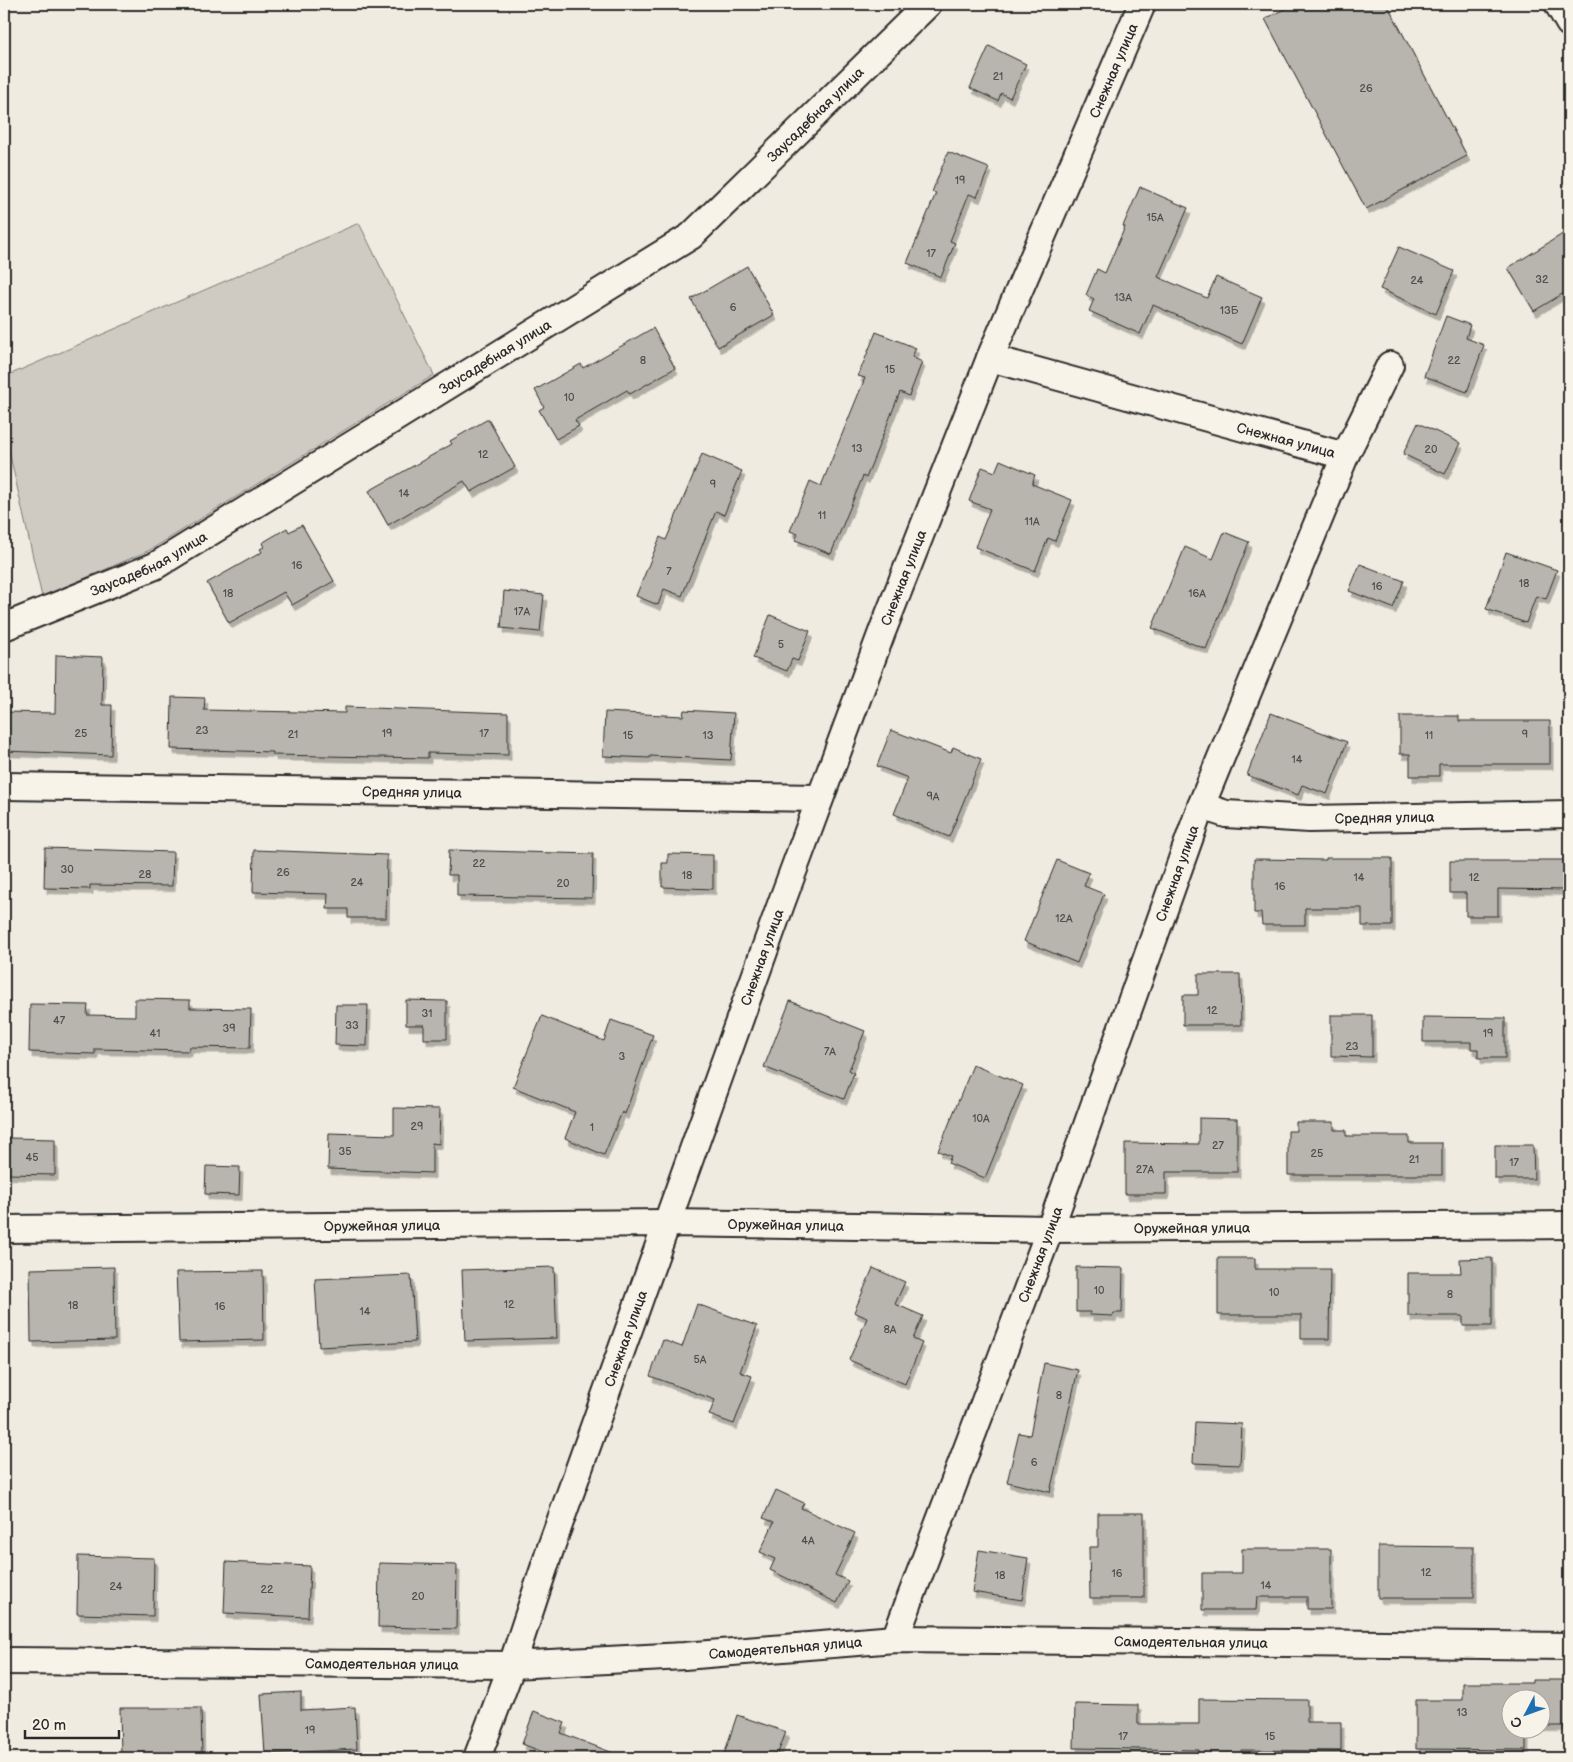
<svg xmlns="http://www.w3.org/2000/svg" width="1573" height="1762" font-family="'Balsamiq Sans',sans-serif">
	<defs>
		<filter id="shadow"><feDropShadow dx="3" dy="5.5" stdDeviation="0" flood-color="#0004"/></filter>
	</defs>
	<rect width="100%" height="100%" fill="#efebe0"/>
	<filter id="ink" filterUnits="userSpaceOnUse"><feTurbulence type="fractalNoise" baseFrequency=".02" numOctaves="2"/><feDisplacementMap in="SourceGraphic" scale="10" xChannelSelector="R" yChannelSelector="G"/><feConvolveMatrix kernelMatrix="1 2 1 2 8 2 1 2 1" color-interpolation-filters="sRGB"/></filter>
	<g filter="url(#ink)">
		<polygon fill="#cfcbc2" stroke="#7d7b76" points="359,223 434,375 150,550 42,597 4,429 4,377"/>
		<g fill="#b8b5ae" stroke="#2b2b2b" filter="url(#shadow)">
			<polygon points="1294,4 1387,4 1467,156 1366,209 1265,19"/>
			<polygon points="989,46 1026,64 1010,98 1001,93 998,101 970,88"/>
			<polygon points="948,152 989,168 977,197 969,194 950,241 955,243 941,277 907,263 936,193 932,192"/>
			<polygon points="1140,187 1188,208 1158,277 1207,298 1216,277 1262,297 1242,344 1153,305 1140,334 1089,311 1094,299 1086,295 1097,269 1105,273 1125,227 1123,226"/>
			<polygon points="1569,230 1569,290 1534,311 1508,268"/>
			<polygon points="1399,247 1454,271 1436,314 1380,289"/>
			<polygon points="747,266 774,315 718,347 691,299"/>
			<polygon points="1446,316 1470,325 1466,338 1484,345 1467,392 1424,376"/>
			<polygon points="653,328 675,368 630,394 627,390 575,420 579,426 556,439 539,410 544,407 535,390 581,364 583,368"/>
			<polygon points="876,332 916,348 912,357 922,362 909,396 900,392 866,478 863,476 831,554 795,540 798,534 790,531 810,481 821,486 865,378 858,376"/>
			<polygon points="488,419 515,467 471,492 464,481 388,525 369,491 452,444 450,441"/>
			<polygon points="1418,423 1460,443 1445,474 1403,454"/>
			<polygon points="702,454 742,471 724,515 716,511 682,596 664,589 658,605 636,596 660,537 666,540"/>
			<polygon points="1000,460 1035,475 1032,484 1072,500 1055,541 1048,538 1035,571 975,547 990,509 969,501 982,467 995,472"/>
			<polygon points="302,525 334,581 292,605 284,592 229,623 207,583 262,552 260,549 264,547 262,543 287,528 289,532"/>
			<polygon points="1224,532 1249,542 1206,649 1152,628 1185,547 1213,559"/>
			<polygon points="1506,552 1557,570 1546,599 1536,596 1526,623 1486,609"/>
			<polygon points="1360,564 1404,581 1393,608 1349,591"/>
			<polygon points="504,591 544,595 540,632 501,628"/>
			<polygon points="770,615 810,631 798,661 792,659 787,671 753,658"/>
			<polygon points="56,655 103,657 102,705 112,705 111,755 4,751 4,712 55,713"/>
			<polygon points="172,697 205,698 204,710 345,713 345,707 508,713 508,755 428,753 428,758 273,755 273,752 171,749"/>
			<polygon points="684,710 734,713 731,760 650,756 650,758 603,756 605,712 683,716"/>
			<polygon points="1271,713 1347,742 1327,794 1302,785 1298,795 1247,775"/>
			<polygon points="1400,716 1459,716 1459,721 1550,721 1550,764 1439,764 1439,776 1410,776 1410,754 1400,754"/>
			<polygon points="891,730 951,753 953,747 981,759 949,837 894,814 908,778 877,766"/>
			<polygon points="45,848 173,852 172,886 90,885 90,889 44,888"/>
			<polygon points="254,850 387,855 386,918 348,918 348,909 327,909 328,894 253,892"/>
			<polygon points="449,850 593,854 592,898 457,896 457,875 448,875"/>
			<polygon points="668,854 713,855 713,889 662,887 662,863 668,863"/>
			<polygon points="1326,858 1392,858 1392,926 1362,926 1362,908 1305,908 1305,925 1262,925 1261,913 1254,913 1254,859 1326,860"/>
			<polygon points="1057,860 1089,873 1084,886 1104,894 1077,963 1024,941"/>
			<polygon points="1538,860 1569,860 1569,890 1498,889 1498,916 1466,916 1466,893 1450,893 1450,861 1538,861"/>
			<polygon points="1198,974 1240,974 1241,1025 1183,1025 1183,995 1198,995"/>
			<polygon points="135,999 190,1000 190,1008 251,1009 250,1048 189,1047 189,1051 95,1049 95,1054 29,1052 30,1004 88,1005 87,1015 135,1016"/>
			<polygon points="406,1000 447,1001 447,1039 424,1039 424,1025 406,1025"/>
			<polygon points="790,1001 865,1031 849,1070 854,1073 844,1099 764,1067"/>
			<polygon points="336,1005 368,1005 367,1046 335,1045"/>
			<polygon points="1331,1015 1372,1015 1372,1057 1331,1056"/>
			<polygon points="542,1016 604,1041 611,1020 653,1035 625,1114 622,1112 604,1155 565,1138 575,1112 513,1087"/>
			<polygon points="1423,1017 1505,1018 1505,1058 1478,1058 1478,1049 1471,1049 1471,1042 1423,1042"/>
			<polygon points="973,1065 1023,1085 985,1178 948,1163 951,1156 938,1151"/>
			<polygon points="394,1108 440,1109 439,1144 432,1143 432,1173 328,1169 329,1133 394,1135"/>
			<polygon points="1199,1118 1237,1119 1237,1172 1166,1172 1166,1194 1125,1194 1125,1143 1199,1144"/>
			<polygon points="1296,1122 1334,1122 1334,1130 1346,1130 1346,1136 1409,1136 1409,1143 1442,1143 1442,1175 1288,1175 1288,1131 1296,1131"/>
			<polygon points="8,1138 55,1139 55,1175 8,1174"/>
			<polygon points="1495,1145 1533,1145 1534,1179 1495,1179"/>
			<polygon points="206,1166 240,1167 239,1195 205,1194"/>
			<polygon points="1218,1258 1255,1258 1255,1269 1330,1269 1329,1339 1301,1339 1301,1315 1218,1315"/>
			<polygon points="1492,1258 1492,1326 1463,1326 1463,1316 1408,1316 1408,1273 1461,1273 1460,1259"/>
			<polygon points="114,1267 115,1340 31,1342 30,1269"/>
			<polygon points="554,1267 557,1338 465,1341 462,1270"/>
			<polygon points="1076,1267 1123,1268 1122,1313 1114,1313 1113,1316 1090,1315 1090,1312 1076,1312"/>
			<polygon points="873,1268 905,1282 895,1304 923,1316 913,1339 922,1343 905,1384 849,1360 867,1318 854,1312"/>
			<polygon points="263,1271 264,1340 179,1342 176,1272"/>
			<polygon points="411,1275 415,1342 319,1347 315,1279"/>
			<polygon points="697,1304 757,1326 740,1372 752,1376 734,1424 709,1415 715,1400 650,1376 663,1340 682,1347"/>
			<polygon points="1044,1363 1078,1370 1050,1492 1007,1482 1019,1433 1030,1435"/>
			<polygon points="1195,1422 1242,1424 1240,1465 1193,1463"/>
			<polygon points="776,1490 804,1503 801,1508 855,1533 835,1575 848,1581 837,1603 770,1570 775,1559 760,1552 774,1522 763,1518"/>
			<polygon points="1098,1513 1144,1513 1144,1598 1090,1598 1089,1547 1098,1547"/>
			<polygon points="1378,1546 1474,1547 1474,1598 1378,1598"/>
			<polygon points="1242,1549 1331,1549 1331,1609 1307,1609 1307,1597 1257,1597 1256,1610 1202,1610 1202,1573 1242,1573"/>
			<polygon points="979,1550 1028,1558 1022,1600 972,1592"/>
			<polygon points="78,1556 154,1558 153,1616 77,1614"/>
			<polygon points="226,1562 310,1566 308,1617 224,1613"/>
			<polygon points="379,1563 457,1565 456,1629 378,1627"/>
			<polygon points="1532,1680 1569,1680 1569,1726 1540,1726 1540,1700 1510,1700 1510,1730 1526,1730 1526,1750 1416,1749 1416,1700 1463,1700 1463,1683 1532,1683"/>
			<polygon points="301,1692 301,1710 355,1707 357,1749 265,1754 261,1694"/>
			<polygon points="1199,1699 1307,1700 1307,1722 1341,1722 1341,1751 1241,1750 1241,1758 1199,1758 1199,1750 1074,1748 1075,1704 1138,1705 1138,1724 1199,1724"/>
			<polygon points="120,1708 201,1708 202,1756 121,1757"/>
			<polygon points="534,1711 565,1723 561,1733 621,1756 620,1758 559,1758 522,1744"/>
			<polygon points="737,1715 786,1732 776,1758 723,1758"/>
		</g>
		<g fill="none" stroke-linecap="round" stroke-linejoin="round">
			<defs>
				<g id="minor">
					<polyline points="1558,4 1569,23"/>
					<polyline points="1345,456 1390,365"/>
					<path id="s1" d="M4,627L155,566L691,236L928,4"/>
					<path id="s2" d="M4,786L820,798"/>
					<path id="s3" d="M1201,806L1226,814L1309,819L1569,814"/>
					<path id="s4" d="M4,1229L667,1223L1050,1229L1569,1225"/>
					<path id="s5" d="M895,1639L1050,1229L1201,806L1345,456L990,358"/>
					<path id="s6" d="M4,1661L512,1665L684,1656L895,1639L1569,1646"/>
					<path id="s7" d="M477,1758L512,1665L551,1547L781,904L882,632L990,358L1142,4"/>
				</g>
			</defs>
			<use href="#minor" stroke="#2b2b2b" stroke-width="30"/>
			<use href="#minor" stroke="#f7f3e8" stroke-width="26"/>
		</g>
	</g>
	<g text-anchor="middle" stroke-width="4.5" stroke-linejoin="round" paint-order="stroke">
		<g font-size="11" fill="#4e4e4c">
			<text x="998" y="80">21</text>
			<text x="1366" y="92">26</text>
			<text x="960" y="184">19</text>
			<text x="1155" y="221">15А</text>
			<text x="931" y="257">17</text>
			<text x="1542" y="283">32</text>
			<text x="1417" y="284">24</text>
			<text x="1123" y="301">13А</text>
			<text x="733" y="311">6</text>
			<text x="1229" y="314">13Б</text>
			<text x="643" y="364">8</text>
			<text x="1454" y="364">22</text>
			<text x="890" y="373">15</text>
			<text x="569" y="401">10</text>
			<text x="857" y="452">13</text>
			<text x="1431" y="453">20</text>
			<text x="483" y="458">12</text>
			<text x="713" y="488">9</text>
			<text x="404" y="497">14</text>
			<text x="822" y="519">11</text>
			<text x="1032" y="525">11А</text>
			<text x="297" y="569">16</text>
			<text x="669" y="575">7</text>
			<text x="1524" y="587">18</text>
			<text x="1377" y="590">16</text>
			<text x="228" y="597">18</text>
			<text x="1197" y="597">16А</text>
			<text x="522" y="615">17А</text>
			<text x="781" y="648">5</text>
			<text x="202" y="734">23</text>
			<text x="81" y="737">25</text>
			<text x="387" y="737">19</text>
			<text x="484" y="737">17</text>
			<text x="293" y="738">21</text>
			<text x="1525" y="738">9</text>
			<text x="628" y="739">15</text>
			<text x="708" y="739">13</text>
			<text x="1429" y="739">11</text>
			<text x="1297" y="763">14</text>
			<text x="933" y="800">9А</text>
			<text x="479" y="867">22</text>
			<text x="67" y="873">30</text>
			<text x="283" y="876">26</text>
			<text x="145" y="878">28</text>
			<text x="687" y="879">18</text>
			<text x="1359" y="881">14</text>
			<text x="1474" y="881">12</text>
			<text x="357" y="886">24</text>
			<text x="563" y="887">20</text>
			<text x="1280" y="890">16</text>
			<text x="1064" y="922">12А</text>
			<text x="1212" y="1014">12</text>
			<text x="427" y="1017">31</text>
			<text x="59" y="1024">47</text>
			<text x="352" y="1029">33</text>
			<text x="229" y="1032">39</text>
			<text x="155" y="1037">41</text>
			<text x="1488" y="1037">19</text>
			<text x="1352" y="1050">23</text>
			<text x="830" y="1055">7А</text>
			<text x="622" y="1060">3</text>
			<text x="981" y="1122">10А</text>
			<text x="417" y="1130">29</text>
			<text x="592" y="1131">1</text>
			<text x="1218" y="1149">27</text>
			<text x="345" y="1155">35</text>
			<text x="1317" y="1157">25</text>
			<text x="32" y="1161">45</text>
			<text x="1414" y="1163">21</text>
			<text x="1514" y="1166">17</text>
			<text x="1145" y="1173">27А</text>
			<text x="1099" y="1294">10</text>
			<text x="1274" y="1296">10</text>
			<text x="1450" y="1298">8</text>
			<text x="509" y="1308">12</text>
			<text x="73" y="1309">18</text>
			<text x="220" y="1310">16</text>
			<text x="365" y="1315">14</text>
			<text x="890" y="1333">8А</text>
			<text x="700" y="1363">5А</text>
			<text x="1059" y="1399">8</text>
			<text x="1034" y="1466">6</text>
			<text x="808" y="1544">4А</text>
			<text x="1426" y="1576">12</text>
			<text x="1117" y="1577">16</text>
			<text x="1000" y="1579">18</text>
			<text x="1266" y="1589">14</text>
			<text x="116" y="1590">24</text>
			<text x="267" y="1593">22</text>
			<text x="418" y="1600">20</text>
			<text x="1462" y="1716">13</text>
			<text x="310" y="1734">19</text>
			<text x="1123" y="1740">17</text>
			<text x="1270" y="1740">15</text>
		</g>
		<g font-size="14" fill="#2b2b2b" stroke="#f7f3e8">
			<text dy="5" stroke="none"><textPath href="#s7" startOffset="1804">Снежная улица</textPath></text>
			<text dy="5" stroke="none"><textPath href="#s1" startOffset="966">Заусадебная улица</textPath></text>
			<text dy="5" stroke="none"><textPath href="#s1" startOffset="562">Заусадебная улица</textPath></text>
			<text transform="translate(1286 440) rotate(15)" y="5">Снежная улица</text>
			<text dy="5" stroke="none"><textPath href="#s1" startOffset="158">Заусадебная улица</textPath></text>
			<text dy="5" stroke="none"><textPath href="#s7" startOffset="1255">Снежная улица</textPath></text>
			<text dy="5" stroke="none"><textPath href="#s2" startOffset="408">Средняя улица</textPath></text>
			<text dy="5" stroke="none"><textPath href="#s3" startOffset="185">Средняя улица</textPath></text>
			<text dy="5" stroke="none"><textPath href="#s5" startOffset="816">Снежная улица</textPath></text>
			<text dy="5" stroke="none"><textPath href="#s7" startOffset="850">Снежная улица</textPath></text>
			<text dy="5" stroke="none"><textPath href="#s4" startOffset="782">Оружейная улица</textPath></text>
			<text dy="5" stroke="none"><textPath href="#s4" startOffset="378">Оружейная улица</textPath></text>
			<text dy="5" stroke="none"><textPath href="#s4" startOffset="1188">Оружейная улица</textPath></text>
			<text dy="5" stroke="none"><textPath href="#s5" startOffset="411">Снежная улица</textPath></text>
			<text dy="5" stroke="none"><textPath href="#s7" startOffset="445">Снежная улица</textPath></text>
			<text dy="5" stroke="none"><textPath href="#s6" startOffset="1188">Самодеятельная улица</textPath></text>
			<text dy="5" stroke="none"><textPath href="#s6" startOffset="782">Самодеятельная улица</textPath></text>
			<text dy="5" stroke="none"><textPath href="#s6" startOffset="378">Самодеятельная улица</textPath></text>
		</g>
	</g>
	<rect width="1573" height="1762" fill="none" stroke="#f7f3e8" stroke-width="20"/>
	<rect x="10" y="10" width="1553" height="1742" fill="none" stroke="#2b2b2b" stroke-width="2" filter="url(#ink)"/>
	<g transform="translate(1526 1714) rotate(229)"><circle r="24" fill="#f7f3e8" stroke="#a5a39c"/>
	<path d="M0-4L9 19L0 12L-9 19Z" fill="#1f6fb2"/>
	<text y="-8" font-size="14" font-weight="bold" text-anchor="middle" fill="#2b2b2b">С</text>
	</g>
	<path d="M25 1730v8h94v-8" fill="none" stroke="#2b2b2b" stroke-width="2.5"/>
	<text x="32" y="1730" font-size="15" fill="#2b2b2b" stroke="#f7f3e8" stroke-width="4" paint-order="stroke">20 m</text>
</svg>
